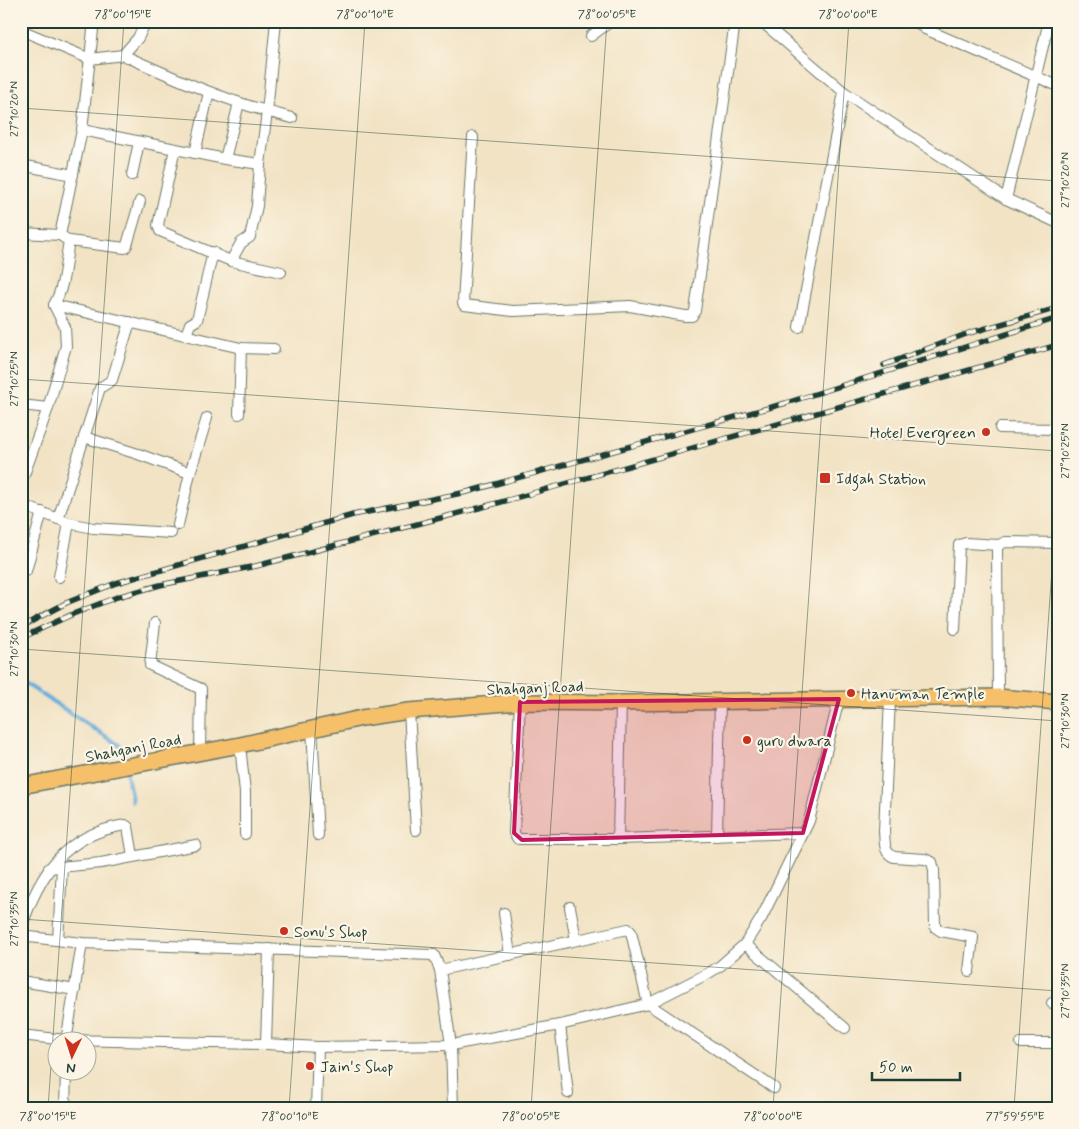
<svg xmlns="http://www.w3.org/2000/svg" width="1079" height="1129" font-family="Mynerve,sans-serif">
	<rect width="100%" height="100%" fill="#fcf5e5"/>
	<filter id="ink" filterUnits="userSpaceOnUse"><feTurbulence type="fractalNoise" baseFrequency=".02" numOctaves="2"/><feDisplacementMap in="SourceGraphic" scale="10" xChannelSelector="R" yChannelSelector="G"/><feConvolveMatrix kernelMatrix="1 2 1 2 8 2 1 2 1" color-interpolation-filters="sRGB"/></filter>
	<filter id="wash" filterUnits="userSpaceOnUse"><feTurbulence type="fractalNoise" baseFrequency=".0096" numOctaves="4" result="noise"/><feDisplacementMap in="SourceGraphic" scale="20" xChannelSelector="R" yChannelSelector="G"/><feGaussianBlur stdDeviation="1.12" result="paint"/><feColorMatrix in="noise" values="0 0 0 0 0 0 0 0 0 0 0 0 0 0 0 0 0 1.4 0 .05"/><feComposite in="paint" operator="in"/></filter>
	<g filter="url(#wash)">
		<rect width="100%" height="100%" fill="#f2e3c5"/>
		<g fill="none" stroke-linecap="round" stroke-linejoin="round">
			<g stroke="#63addb" stroke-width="4">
				<polyline points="21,678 26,684 119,745 124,752 125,762"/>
				<polyline points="126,769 132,801"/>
			</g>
		</g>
	</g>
	<g filter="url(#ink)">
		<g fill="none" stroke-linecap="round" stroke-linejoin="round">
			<defs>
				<g id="street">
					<path d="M146,21L138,38L123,55C178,80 233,104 292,118"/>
					<polyline points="761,21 844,92 1006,199 1058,223"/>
					<polyline points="916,21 925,29 1058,86"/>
					<polyline points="21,30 90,59 123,55"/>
					<polyline points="591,36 611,21"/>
					<polyline points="82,130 225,159 260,164"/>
					<polyline points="473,137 463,303 464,305 513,311 630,306 685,316 692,316 695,311 735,21"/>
					<polyline points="175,149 158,225 160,231 231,261 281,272"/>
					<polyline points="195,153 209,92"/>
					<polyline points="225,159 239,103"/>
					<polyline points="21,165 73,175"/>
					<polyline points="132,175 139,142"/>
					<polyline points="1006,199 1049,21"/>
					<path d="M21,233L60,235L69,241C65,262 65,286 54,305L65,327L66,346L48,408L21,483"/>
					<polyline points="60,235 82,130 94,21"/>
					<polyline points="69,241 125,248 127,245 140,201"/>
					<polyline points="231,261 241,243 250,237 257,206 260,164 267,112 276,21"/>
					<polyline points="54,305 241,348 274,349"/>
					<polyline points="799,327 844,92"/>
					<polyline points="186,335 190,324 197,320 213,252"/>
					<polyline points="21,405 48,408"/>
					<polyline points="239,414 241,348"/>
					<polyline points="1000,428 1058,429"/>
					<polyline points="84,437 138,454 190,473"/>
					<polyline points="21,502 22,505 69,523 93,528 171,533"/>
					<polyline points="58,519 100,388 112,380 130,322"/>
					<polyline points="178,525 190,473 207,418"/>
					<polyline points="26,571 42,512"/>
					<polyline points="59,577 69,523"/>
					<polyline points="155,623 150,665 201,689 200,752"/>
					<polyline points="955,629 959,545 966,543 999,545"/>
					<polyline points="998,697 997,548 999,545 1005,542 1058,543"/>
					<path d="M890,699L884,831C885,841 883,853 894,857L925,859L932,862L934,870L935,927L941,931L973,937L969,971"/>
					<polyline points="520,702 514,833 518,839 618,839 803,833"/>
					<polyline points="409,711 416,830"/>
					<polyline points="312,729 318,835"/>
					<polyline points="240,745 245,792 245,834"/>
					<polyline points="717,836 720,701"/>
					<polyline points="618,839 621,703"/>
					<polyline points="49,868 101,863 196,845"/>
					<polyline points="570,907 576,940"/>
					<polyline points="504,913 510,955"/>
					<path d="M21,928C40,873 64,835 125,825L128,827L133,856"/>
					<polyline points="21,936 82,943 434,955 440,970 451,1045 453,1108"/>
					<polyline points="58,940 62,867"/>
					<polyline points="745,944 845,1028"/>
					<polyline points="440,970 628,929 631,932 648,1004 774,1088"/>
					<polyline points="21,981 75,990"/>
					<polyline points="1052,1003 1058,1003"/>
					<polyline points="560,1025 568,1093"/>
					<polyline points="21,1035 66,1040 266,1044 318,1047 451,1045 560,1025 648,1004 707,974 720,966 745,944 762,917 809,821 839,699"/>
					<polyline points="66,1042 82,943"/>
					<polyline points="1021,1043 1058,1043"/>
					<polyline points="266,1044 269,949"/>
					<polyline points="65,1108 66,1072"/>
					<polyline points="316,1108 318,1047"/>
				</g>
				<polyline id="primary" points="21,786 240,745 362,718 409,711 520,702 621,703 998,697 1058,702"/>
			</defs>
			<use href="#street" stroke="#697767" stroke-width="12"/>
			<use href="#primary" stroke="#697767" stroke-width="18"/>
			<use href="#street" stroke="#fff" stroke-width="10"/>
			<use href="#primary" stroke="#f6c06b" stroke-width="15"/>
			<defs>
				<g id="rail">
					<polyline points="884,365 969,333 1058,308"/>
					<polyline points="21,627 66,603 116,583 353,515 467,492 786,403 1058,318"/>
					<polyline points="21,638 73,614 117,597 160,585 256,566 494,504 1058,345"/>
				</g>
			</defs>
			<use href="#rail" stroke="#1f3d34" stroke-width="5.5"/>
			<use href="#rail" stroke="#fcf5e5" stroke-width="4" stroke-dasharray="11" stroke-linecap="butt"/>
		</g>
	</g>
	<path fill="#c2185b" fill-opacity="0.2" stroke="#c2185b" stroke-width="4" stroke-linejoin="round" d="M839,699L803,833L522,840L514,833L520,702Z"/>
	<path fill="none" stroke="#1f3d34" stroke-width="1" stroke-opacity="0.45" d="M21,108L1058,181M21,379L1058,451M21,649L1058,721M21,919L1058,991M48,1108L124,21M289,1108L365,21M531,1108L607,21M773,1108L849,21M1014,1108L1058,484"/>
	<g fill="#c8321e" stroke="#fcf5e5" stroke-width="2">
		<circle cx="986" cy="432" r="5"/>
		<rect x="819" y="472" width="12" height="12" rx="2.5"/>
		<circle cx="851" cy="693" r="5"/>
		<circle cx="747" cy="740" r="5"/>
		<circle cx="284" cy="931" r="5"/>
		<circle cx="310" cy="1066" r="5"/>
	</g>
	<g text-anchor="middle" stroke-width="4.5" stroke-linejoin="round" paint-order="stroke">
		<g font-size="16" fill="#1f3d34" stroke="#fcf5e5" text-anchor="start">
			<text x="976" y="438" text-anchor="end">Hotel Evergreen</text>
			<text x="836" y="484">Idgah Station</text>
			<text x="861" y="699">Hanuman Temple</text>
			<text x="757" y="746">guru dwara</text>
			<text x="294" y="937">Sonu's Shop</text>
			<text x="320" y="1072">Jain's Shop</text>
		</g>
		<g font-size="16" fill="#1f3d34" stroke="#fcf5e5">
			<text transform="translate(535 687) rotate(-2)" y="6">Shahganj Road</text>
			<text transform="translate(133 747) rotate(-11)" y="6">Shahganj Road</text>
		</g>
	</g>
	<rect width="1079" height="1129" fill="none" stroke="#fcf5e5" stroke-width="55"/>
	<g transform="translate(72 1056) rotate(184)"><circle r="24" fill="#fcf5e5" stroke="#a4ab9e"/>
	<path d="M0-4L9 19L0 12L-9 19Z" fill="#c8321e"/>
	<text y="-8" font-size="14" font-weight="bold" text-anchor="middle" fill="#1f3d34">N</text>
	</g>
	<path d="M872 1072v8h88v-8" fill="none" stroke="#1f3d34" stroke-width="2.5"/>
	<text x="879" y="1072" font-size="15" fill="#1f3d34" stroke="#fcf5e5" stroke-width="4" paint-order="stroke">50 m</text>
	<rect x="28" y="28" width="1024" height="1074" fill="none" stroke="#1f3d34" stroke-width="2"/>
	<g font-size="12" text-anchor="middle" fill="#1f3d34">
		<text x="123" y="18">78°00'15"E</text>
		<text x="365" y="18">78°00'10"E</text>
		<text x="607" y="18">78°00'05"E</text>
		<text x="848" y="18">78°00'00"E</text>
		<text transform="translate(14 109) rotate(-90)" y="4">27°10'20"N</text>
		<text transform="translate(1065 180) rotate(-90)" y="4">27°10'20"N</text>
		<text transform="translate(14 379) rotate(-90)" y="4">27°10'25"N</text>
		<text transform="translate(1065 451) rotate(-90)" y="4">27°10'25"N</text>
		<text transform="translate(14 649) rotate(-90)" y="4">27°10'30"N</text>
		<text transform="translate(1065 721) rotate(-90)" y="4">27°10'30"N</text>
		<text transform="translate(14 919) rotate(-90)" y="4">27°10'35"N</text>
		<text transform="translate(1065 991) rotate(-90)" y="4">27°10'35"N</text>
		<text x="48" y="1120">78°00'15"E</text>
		<text x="290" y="1120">78°00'10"E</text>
		<text x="531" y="1120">78°00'05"E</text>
		<text x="773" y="1120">78°00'00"E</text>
		<text x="1015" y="1120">77°59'55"E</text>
	</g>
</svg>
